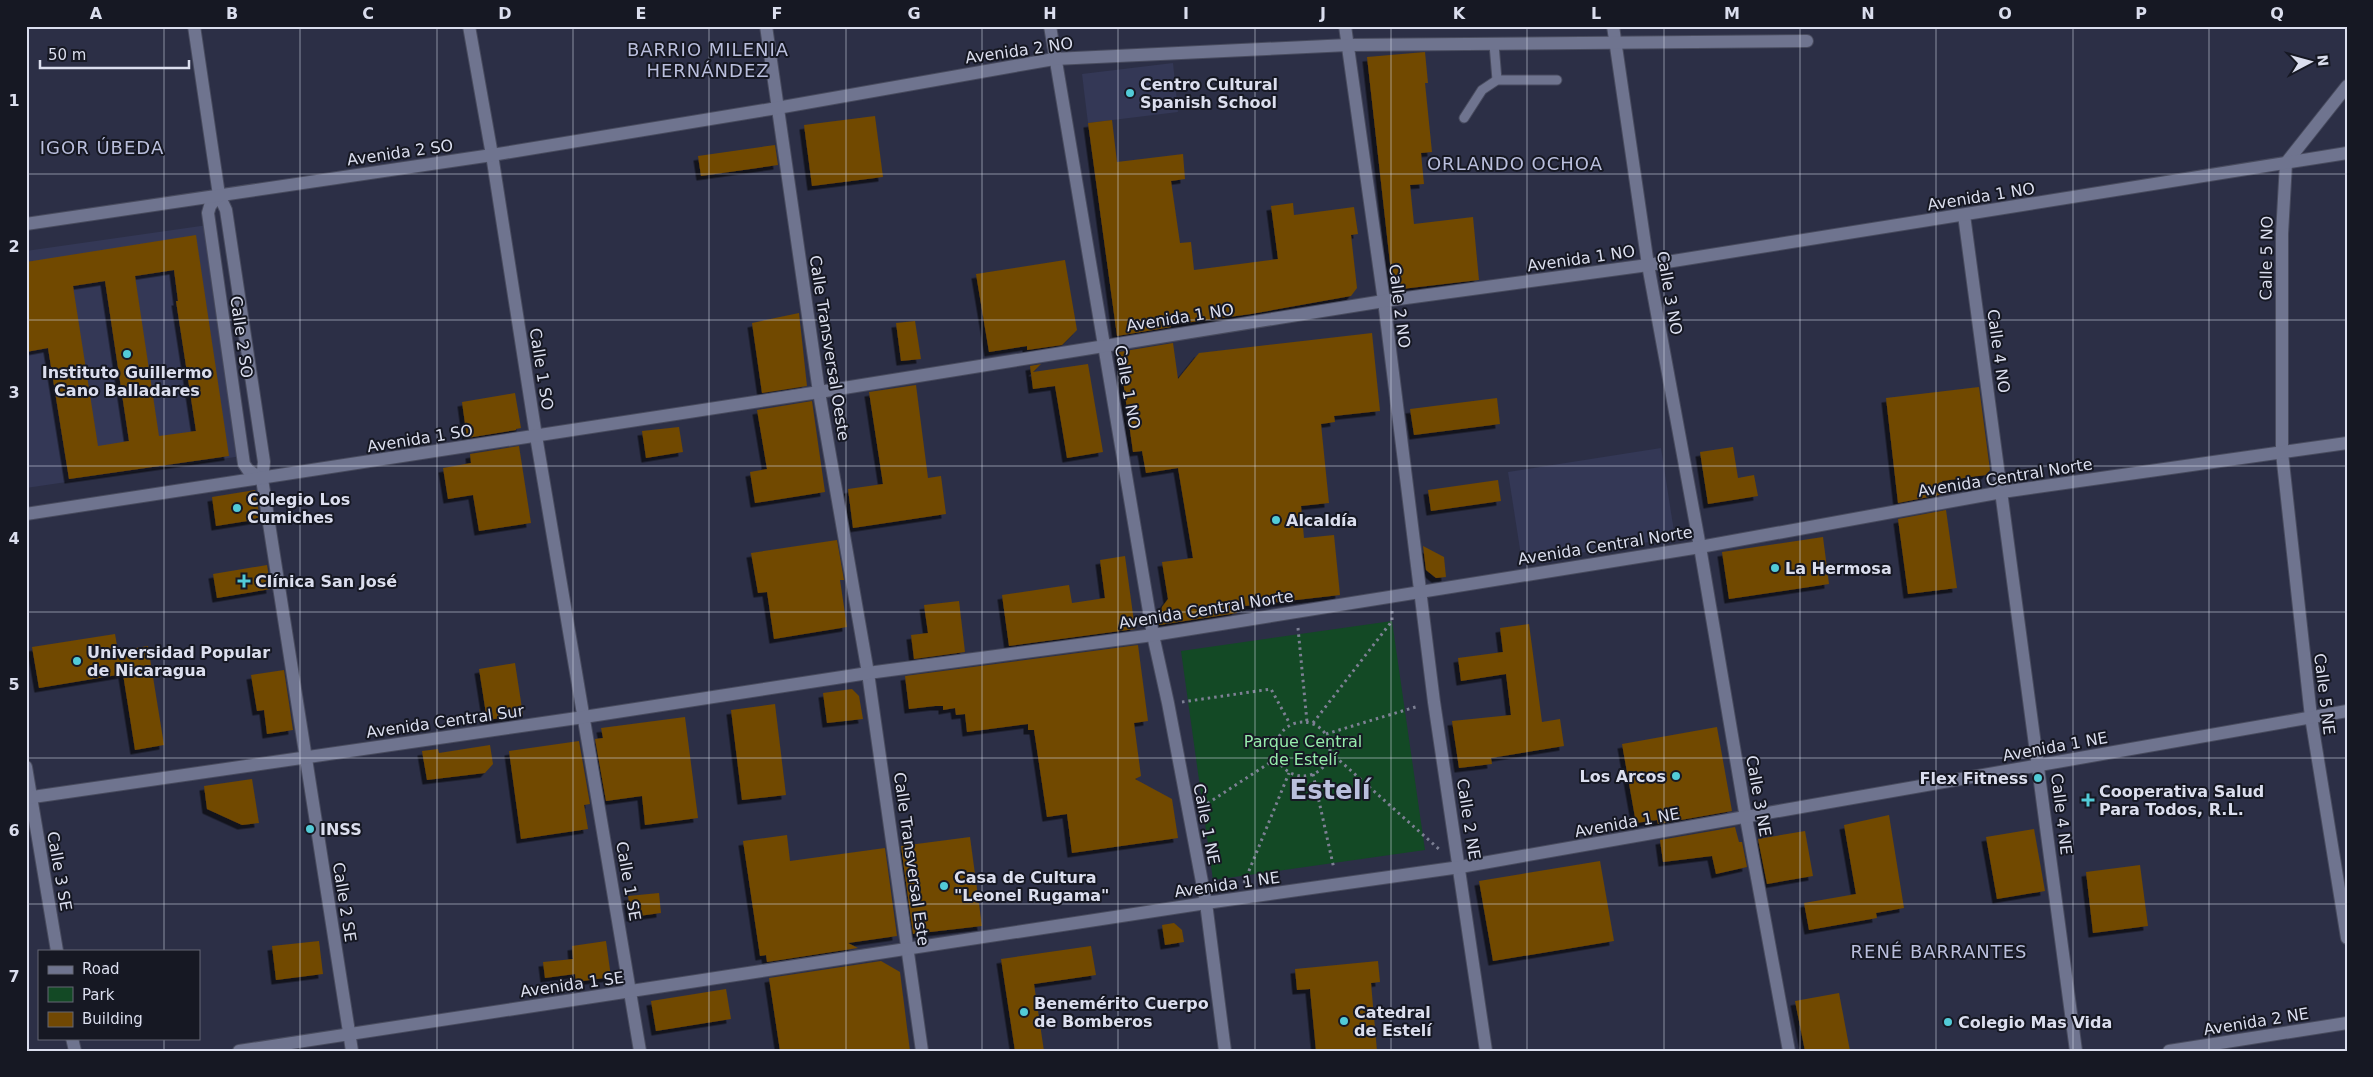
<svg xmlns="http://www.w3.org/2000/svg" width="2373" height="1077" font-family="'DejaVu Sans',sans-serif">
	<defs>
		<filter id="shadow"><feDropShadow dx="-4.5" dy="4.5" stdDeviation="0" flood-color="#0009"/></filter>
	</defs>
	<rect width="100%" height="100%" fill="#2c2f46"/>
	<g fill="#343856">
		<polygon points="1173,63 1178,112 1088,123 1082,74"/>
		<polygon points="208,225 242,456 26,488 26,251"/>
		<polygon points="1661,448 1675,538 1522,562 1508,472"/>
	</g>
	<polygon fill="#134925" points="1392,621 1425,850 1213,880 1181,651"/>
	<g fill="#714803" fill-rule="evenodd" filter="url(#shadow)">
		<polygon points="1425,52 1428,83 1425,83 1432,152 1421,153 1424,184 1410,185 1414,224 1473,217 1479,280 1393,290 1367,57"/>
		<polygon points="875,116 883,177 812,186 804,125"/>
		<polygon points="1112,120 1117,162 1183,154 1185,179 1171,181 1180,243 1191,242 1194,270 1278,259 1271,206 1293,203 1294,215 1354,207 1358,234 1351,235 1357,288 1351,296 1251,314 1170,325 1171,327 1117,336 1088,123"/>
		<polygon points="775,145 778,165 701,176 698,156"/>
		<path d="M196,235L229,456L69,479L48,348L26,352V262ZM174,270L178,301H176L196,431L159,436L135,276ZM105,281L129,441L98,446L73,286Z"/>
		<polygon points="1065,260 1077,330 1062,345 1027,350 1027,346 989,352 976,274"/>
		<polygon points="799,313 807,386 762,393 752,323"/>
		<polygon points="915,321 921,359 901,361 896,323"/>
		<polygon points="1372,333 1380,411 1334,416 1335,422 1321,424 1329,503 1301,506 1304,538 1334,535 1340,595 1236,607 1237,613 1159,625 1162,607 1168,599 1162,562 1193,558 1178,468 1146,473 1142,451 1133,452 1119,352 1173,343 1178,379 1199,353"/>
		<polygon points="1041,364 1033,372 1088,364 1103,452 1067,458 1055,386 1033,389 1030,366"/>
		<polygon points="916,385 928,478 941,476 946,514 853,528 848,489 883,484 869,392"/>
		<polygon points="1979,387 1990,470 1986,475 1942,481 1944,494 1898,503 1886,398"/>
		<polygon points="515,393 521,428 516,429 516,430 467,438 462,402"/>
		<polygon points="1497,398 1500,424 1414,435 1410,409"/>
		<polygon points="812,401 825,492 755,503 750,472 767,469 757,410"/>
		<polygon points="679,427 683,452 646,458 642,431"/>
		<polygon points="519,446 531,523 479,531 473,495 448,499 443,468 471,463 470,454"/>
		<polygon points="1733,447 1738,478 1754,475 1758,496 1708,504 1700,452"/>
		<polygon points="1498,480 1501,501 1431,511 1428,490"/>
		<polygon points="255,490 260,519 216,526 212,497"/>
		<polygon points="1946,510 1957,588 1908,594 1898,519"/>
		<polygon points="1823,537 1829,584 1729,599 1722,552"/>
		<polygon points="837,540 844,580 840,580 847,627 774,639 767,592 758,593 751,553"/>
		<polygon points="1423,546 1444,557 1446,577 1436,578 1426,570"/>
		<polygon points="1125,556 1135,629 1009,646 1002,595 1069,585 1072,603 1105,598 1100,560"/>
		<polygon points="267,565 271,589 217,598 213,574"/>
		<polygon points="959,601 965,652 914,659 911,635 928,633 924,605"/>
		<polygon points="1529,624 1542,722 1560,719 1564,746 1491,758 1492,764 1459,768 1452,721 1511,715 1506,674 1461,681 1458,658 1503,652 1500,628"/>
		<polygon points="115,634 118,651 148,646 164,745 135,750 123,674 39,688 32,647"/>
		<polygon points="1138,645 1148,721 1134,723 1141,776 1135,779 1172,799 1178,838 1072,853 1067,814 1047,817 1034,730 1028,730 1028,724 967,732 965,714 956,715 955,708 943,710 943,706 935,706 909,709 905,676"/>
		<polygon points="515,663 523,715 487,720 479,669"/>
		<polygon points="284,670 293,730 267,734 264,710 257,711 251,675"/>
		<polygon points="852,689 859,696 863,719 827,723 823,693"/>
		<polygon points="775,704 786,795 742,800 731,710"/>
		<polygon points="685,717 698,818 645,825 642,796 606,801 595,739 603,738 601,728"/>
		<polygon points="1717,727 1732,811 1658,824 1657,820 1636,823 1622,744"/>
		<polygon points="579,741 590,804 584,805 588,829 521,839 509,751"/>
		<polygon points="490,745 493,764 485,773 427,780 422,751 438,749 439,753"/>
		<polygon points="252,779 259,823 242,825 207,809 204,786"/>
		<polygon points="1889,815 1904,908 1876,913 1877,918 1809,930 1804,903 1856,894 1844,825"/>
		<polygon points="1735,827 1739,842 1742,842 1747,867 1716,874 1712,856 1663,862 1660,840"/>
		<polygon points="2034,829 2045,891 1997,899 1986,837"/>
		<polygon points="1805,831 1813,876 1767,884 1758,839"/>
		<polygon points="787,835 790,861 885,848 897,936 848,943 858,948 767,962 766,955 760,956 743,841"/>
		<polygon points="970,837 982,926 913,934 901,846"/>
		<polygon points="1600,861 1614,941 1493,961 1479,881"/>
		<polygon points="2140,865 2148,926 2093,933 2086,872"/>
		<polygon points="659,893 661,913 631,917 628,896"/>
		<polygon points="1174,923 1182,930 1184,942 1165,945 1162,925"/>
		<polygon points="319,941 323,974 276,980 272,946"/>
		<polygon points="606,941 611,977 576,982 575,974 545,978 543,962 573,959 572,946"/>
		<polygon points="1091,946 1096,975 1034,984 1044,1051 1015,1051 1001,959"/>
		<polygon points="881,961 900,972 910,1051 780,1051 769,978"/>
		<polygon points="1378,961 1380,982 1371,983 1377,1051 1316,1051 1310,989 1297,990 1295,969"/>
		<polygon points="726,989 731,1019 656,1031 651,1001"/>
		<polygon points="1839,993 1850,1051 1805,1051 1795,1001"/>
	</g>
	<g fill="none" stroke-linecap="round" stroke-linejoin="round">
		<defs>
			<g id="service">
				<polyline points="1494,44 1497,80"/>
				<polyline points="1464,118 1482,90 1497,80 1557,80"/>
			</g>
			<g id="minor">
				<polyline points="194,26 219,195 226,210 264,462 262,479 352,1051"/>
				<polyline points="469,26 492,155 536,436 640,1051"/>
				<polyline points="766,26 819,392 868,673 922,1051"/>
				<polyline points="1050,26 1153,635 1168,703 1206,903 1225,1051"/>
				<polyline points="1345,26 1384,301 1434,702 1486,1051"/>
				<polyline points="1613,26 1648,265 1700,547 1746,818 1789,1051"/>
				<polyline points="2347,86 2286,163 2282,234 2282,453 2311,717 2347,938"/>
				<polyline points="219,195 210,206 208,213 244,464 248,470 262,479"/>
				<polyline points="1964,215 2076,1051"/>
				<polyline points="26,224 492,155 777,108 1054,59 1348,45 1807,41"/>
				<polyline points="26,514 819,392 1384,301 1648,265 2347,153"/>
				<polyline points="26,767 57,951"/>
				<polyline points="72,1038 75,1051"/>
				<polyline points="2169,1051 2347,1023"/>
			</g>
			<g id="tertiary">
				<polyline points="26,798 584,717 868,673 1153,635 1700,547 2002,492 2347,443"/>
				<polyline points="239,1051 1206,903 1460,867 2347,711"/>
			</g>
		</defs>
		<use href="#service" stroke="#484b5e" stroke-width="11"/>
		<use href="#minor" stroke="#484b5e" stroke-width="14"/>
		<use href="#tertiary" stroke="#484b5e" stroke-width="14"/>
		<g stroke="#7d8094" stroke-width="3" stroke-dasharray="2.5 4" stroke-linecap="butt">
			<polyline points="1298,628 1307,722"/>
			<polyline points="1182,702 1271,689 1290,724"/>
			<circle cx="1303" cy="749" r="27"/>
			<polyline points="1313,723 1392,621 1392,611"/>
			<polyline points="1326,734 1419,706"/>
			<polyline points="1330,752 1440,850"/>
			<polyline points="1313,774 1334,869"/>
			<polyline points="1202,807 1277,758"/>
			<polyline points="1244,883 1289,773"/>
		</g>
		<use href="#service" stroke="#6f748f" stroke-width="9"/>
		<use href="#minor" stroke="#6f748f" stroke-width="12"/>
		<use href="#tertiary" stroke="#6f748f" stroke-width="12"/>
	</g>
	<path fill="none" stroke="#dbdeee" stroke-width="1" stroke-opacity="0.55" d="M164,26V951M300,26V1051M437,26V1051M573,26V1051M709,26V1051M846,26V1051M982,26V1051M1118,26V1051M1255,26V1051M1391,26V1051M1527,26V1051M1664,26V1051M1800,26V1051M1936,26V1051M2073,26V1051M2209,26V1051M26,174H2347M26,320H2347M26,466H2347M26,612H2347M26,758H2347M26,904H2347M164,1038V1051"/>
	<g fill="#52cbd7" stroke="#161823" stroke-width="2">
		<circle cx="1130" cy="93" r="5"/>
		<circle cx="127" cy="354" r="5"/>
		<circle cx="237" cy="508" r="5"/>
		<circle cx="1276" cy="520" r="5"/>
		<circle cx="1775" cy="568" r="5"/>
		<path d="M241.5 573.5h5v5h5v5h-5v5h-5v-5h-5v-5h5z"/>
		<circle cx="77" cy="661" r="5"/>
		<circle cx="1676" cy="776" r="5"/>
		<circle cx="2038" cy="778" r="5"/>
		<path d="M2085.5 792.5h5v5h5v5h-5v5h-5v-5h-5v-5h5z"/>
		<circle cx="310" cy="829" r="5"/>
		<circle cx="944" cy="886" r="5"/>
		<circle cx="1024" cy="1012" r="5"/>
		<circle cx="1344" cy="1021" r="5"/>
		<circle cx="1948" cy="1022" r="5"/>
	</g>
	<g text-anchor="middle" stroke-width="4" stroke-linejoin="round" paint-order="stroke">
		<g font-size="16" fill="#dbdeee" stroke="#161823">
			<text transform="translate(1019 50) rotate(-8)" y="6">Avenida 2 NO</text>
			<text transform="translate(400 152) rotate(-8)" y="6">Avenida 2 SO</text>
			<text transform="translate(1981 196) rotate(-9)" y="6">Avenida 1 NO</text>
			<text transform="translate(1581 258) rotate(-8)" y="6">Avenida 1 NO</text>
			<text transform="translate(2266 258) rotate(-89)" y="6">Calle 5 NO</text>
			<text transform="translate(1670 293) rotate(80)" y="6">Calle 3 NO</text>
			<text transform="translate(1400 306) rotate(83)" y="6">Calle 2 NO</text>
			<text transform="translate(1180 317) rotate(-9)" y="6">Avenida 1 NO</text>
			<text transform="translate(242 337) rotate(82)" y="6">Calle 2 SO</text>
			<text transform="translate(830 348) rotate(81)" y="6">Calle Transversal Oeste</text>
			<text transform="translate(1999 351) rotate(82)" y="6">Calle 4 NO</text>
			<text transform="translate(542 369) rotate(81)" y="6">Calle 1 SO</text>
			<text transform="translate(1128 387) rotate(80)" y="6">Calle 1 NO</text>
			<text transform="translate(420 438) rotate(-9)" y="6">Avenida 1 SO</text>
			<text transform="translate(2005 477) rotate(-9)" y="6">Avenida Central Norte</text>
			<text transform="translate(1605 545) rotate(-9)" y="6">Avenida Central Norte</text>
			<text transform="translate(1206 609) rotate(-9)" y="6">Avenida Central Norte</text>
			<text transform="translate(2325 694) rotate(83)" y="6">Calle 5 NE</text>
			<text transform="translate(445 721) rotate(-8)" y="6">Avenida Central Sur</text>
			<text transform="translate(2055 746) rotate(-10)" y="6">Avenida 1 NE</text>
			<text transform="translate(1759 796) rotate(80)" y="6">Calle 3 NE</text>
			<text transform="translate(2062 814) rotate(83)" y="6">Calle 4 NE</text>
			<text transform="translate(1469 819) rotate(81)" y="6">Calle 2 NE</text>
			<text transform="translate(1627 822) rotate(-10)" y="6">Avenida 1 NE</text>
			<text transform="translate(1207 824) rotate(79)" y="6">Calle 1 NE</text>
			<text transform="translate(912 859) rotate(82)" y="6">Calle Transversal Este</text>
			<text transform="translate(60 871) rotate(80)" y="6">Calle 3 SE</text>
			<text transform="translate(629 881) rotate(80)" y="6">Calle 1 SE</text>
			<text transform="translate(1227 884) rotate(-8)" y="6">Avenida 1 NE</text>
			<text transform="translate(345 902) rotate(81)" y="6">Calle 2 SE</text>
			<text transform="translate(572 984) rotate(-8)" y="6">Avenida 1 SE</text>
			<text transform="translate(2256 1021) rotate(-9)" y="6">Avenida 2 NE</text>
		</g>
		<g font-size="16" font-weight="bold" fill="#dbdeee" stroke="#161823" text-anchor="start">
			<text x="1140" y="90">Centro Cultural<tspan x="1140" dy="18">Spanish School</tspan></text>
			<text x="127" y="378" text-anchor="middle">Instituto Guillermo<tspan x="127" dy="18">Cano Balladares</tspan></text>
			<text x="247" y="505">Colegio Los<tspan x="247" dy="18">Cumiches</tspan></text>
			<text x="1286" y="526">Alcaldía</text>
			<text x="1785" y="574">La Hermosa</text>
			<text x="255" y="587">Clínica San José</text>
			<text x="87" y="658">Universidad Popular<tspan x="87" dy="18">de Nicaragua</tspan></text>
			<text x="1666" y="782" text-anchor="end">Los Arcos</text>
			<text x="2028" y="784" text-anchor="end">Flex Fitness</text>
			<text x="2099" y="797">Cooperativa Salud<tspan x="2099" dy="18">Para Todos, R.L.</tspan></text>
			<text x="320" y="835">INSS</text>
			<text x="954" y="883">Casa de Cultura<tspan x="954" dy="18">"Leonel Rugama"</tspan></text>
			<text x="1034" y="1009">Benemérito Cuerpo<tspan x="1034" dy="18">de Bomberos</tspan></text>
			<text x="1354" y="1018">Catedral<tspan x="1354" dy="18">de Estelí</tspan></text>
			<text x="1958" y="1028">Colegio Mas Vida</text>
		</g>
		<g font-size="16" fill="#96ecab" stroke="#161823">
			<text x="1303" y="747">Parque Central<tspan x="1303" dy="18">de Estelí</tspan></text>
		</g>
		<g font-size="18" letter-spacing="1" fill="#babfdd" stroke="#161823">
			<text x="708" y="56">BARRIO MILENIA<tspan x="708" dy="21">HERNÁNDEZ</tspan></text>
			<text x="102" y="154">IGOR ÚBEDA</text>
			<text x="1515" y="170">ORLANDO OCHOA</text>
			<text x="1939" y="958">RENÉ BARRANTES</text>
		</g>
		<g font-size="26" font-weight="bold" fill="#babfdd" stroke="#161823">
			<text x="1330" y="799">Estelí</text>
		</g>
	</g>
	<rect width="2373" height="1077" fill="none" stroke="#161823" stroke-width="55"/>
	<rect x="38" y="950" width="162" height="90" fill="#161823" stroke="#656774"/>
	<rect x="48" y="966" width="25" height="8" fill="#6f748f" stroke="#656774"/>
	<text x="82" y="974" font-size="15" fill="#dbdeee">Road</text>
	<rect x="48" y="987" width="25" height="15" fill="#134925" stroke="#656774"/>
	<text x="82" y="1000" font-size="15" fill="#dbdeee">Park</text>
	<rect x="48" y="1012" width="25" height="15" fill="#714803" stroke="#656774"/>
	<text x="82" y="1024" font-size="15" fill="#dbdeee">Building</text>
	<g transform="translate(2310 62) rotate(84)" stroke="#161823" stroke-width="4" paint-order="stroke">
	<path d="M0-4L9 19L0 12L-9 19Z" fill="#dbdeee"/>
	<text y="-8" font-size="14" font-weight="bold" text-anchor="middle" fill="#dbdeee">N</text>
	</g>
	<path d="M40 60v8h149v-8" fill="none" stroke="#dbdeee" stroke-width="2.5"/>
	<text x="48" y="60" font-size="15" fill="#dbdeee" stroke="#161823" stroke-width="4" paint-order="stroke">50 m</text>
	<rect x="28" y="28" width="2318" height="1022" fill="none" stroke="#dbdeee" stroke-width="2"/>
	<g font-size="16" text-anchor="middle" font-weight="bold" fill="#dbdeee">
		<text x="96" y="19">A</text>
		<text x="232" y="19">B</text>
		<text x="368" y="19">C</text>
		<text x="505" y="19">D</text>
		<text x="641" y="19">E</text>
		<text x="777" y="19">F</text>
		<text x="914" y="19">G</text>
		<text x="1050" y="19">H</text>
		<text x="1186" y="19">I</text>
		<text x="1323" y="19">J</text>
		<text x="1459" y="19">K</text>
		<text x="1596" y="19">L</text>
		<text x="1732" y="19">M</text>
		<text x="1868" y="19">N</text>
		<text x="2005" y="19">O</text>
		<text x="2141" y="19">P</text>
		<text x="2277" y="19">Q</text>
		<text x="14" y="106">1</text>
		<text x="14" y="252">2</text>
		<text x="14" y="398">3</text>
		<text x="14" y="544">4</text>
		<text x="14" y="690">5</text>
		<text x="14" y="836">6</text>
		<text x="14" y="982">7</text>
	</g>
</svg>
